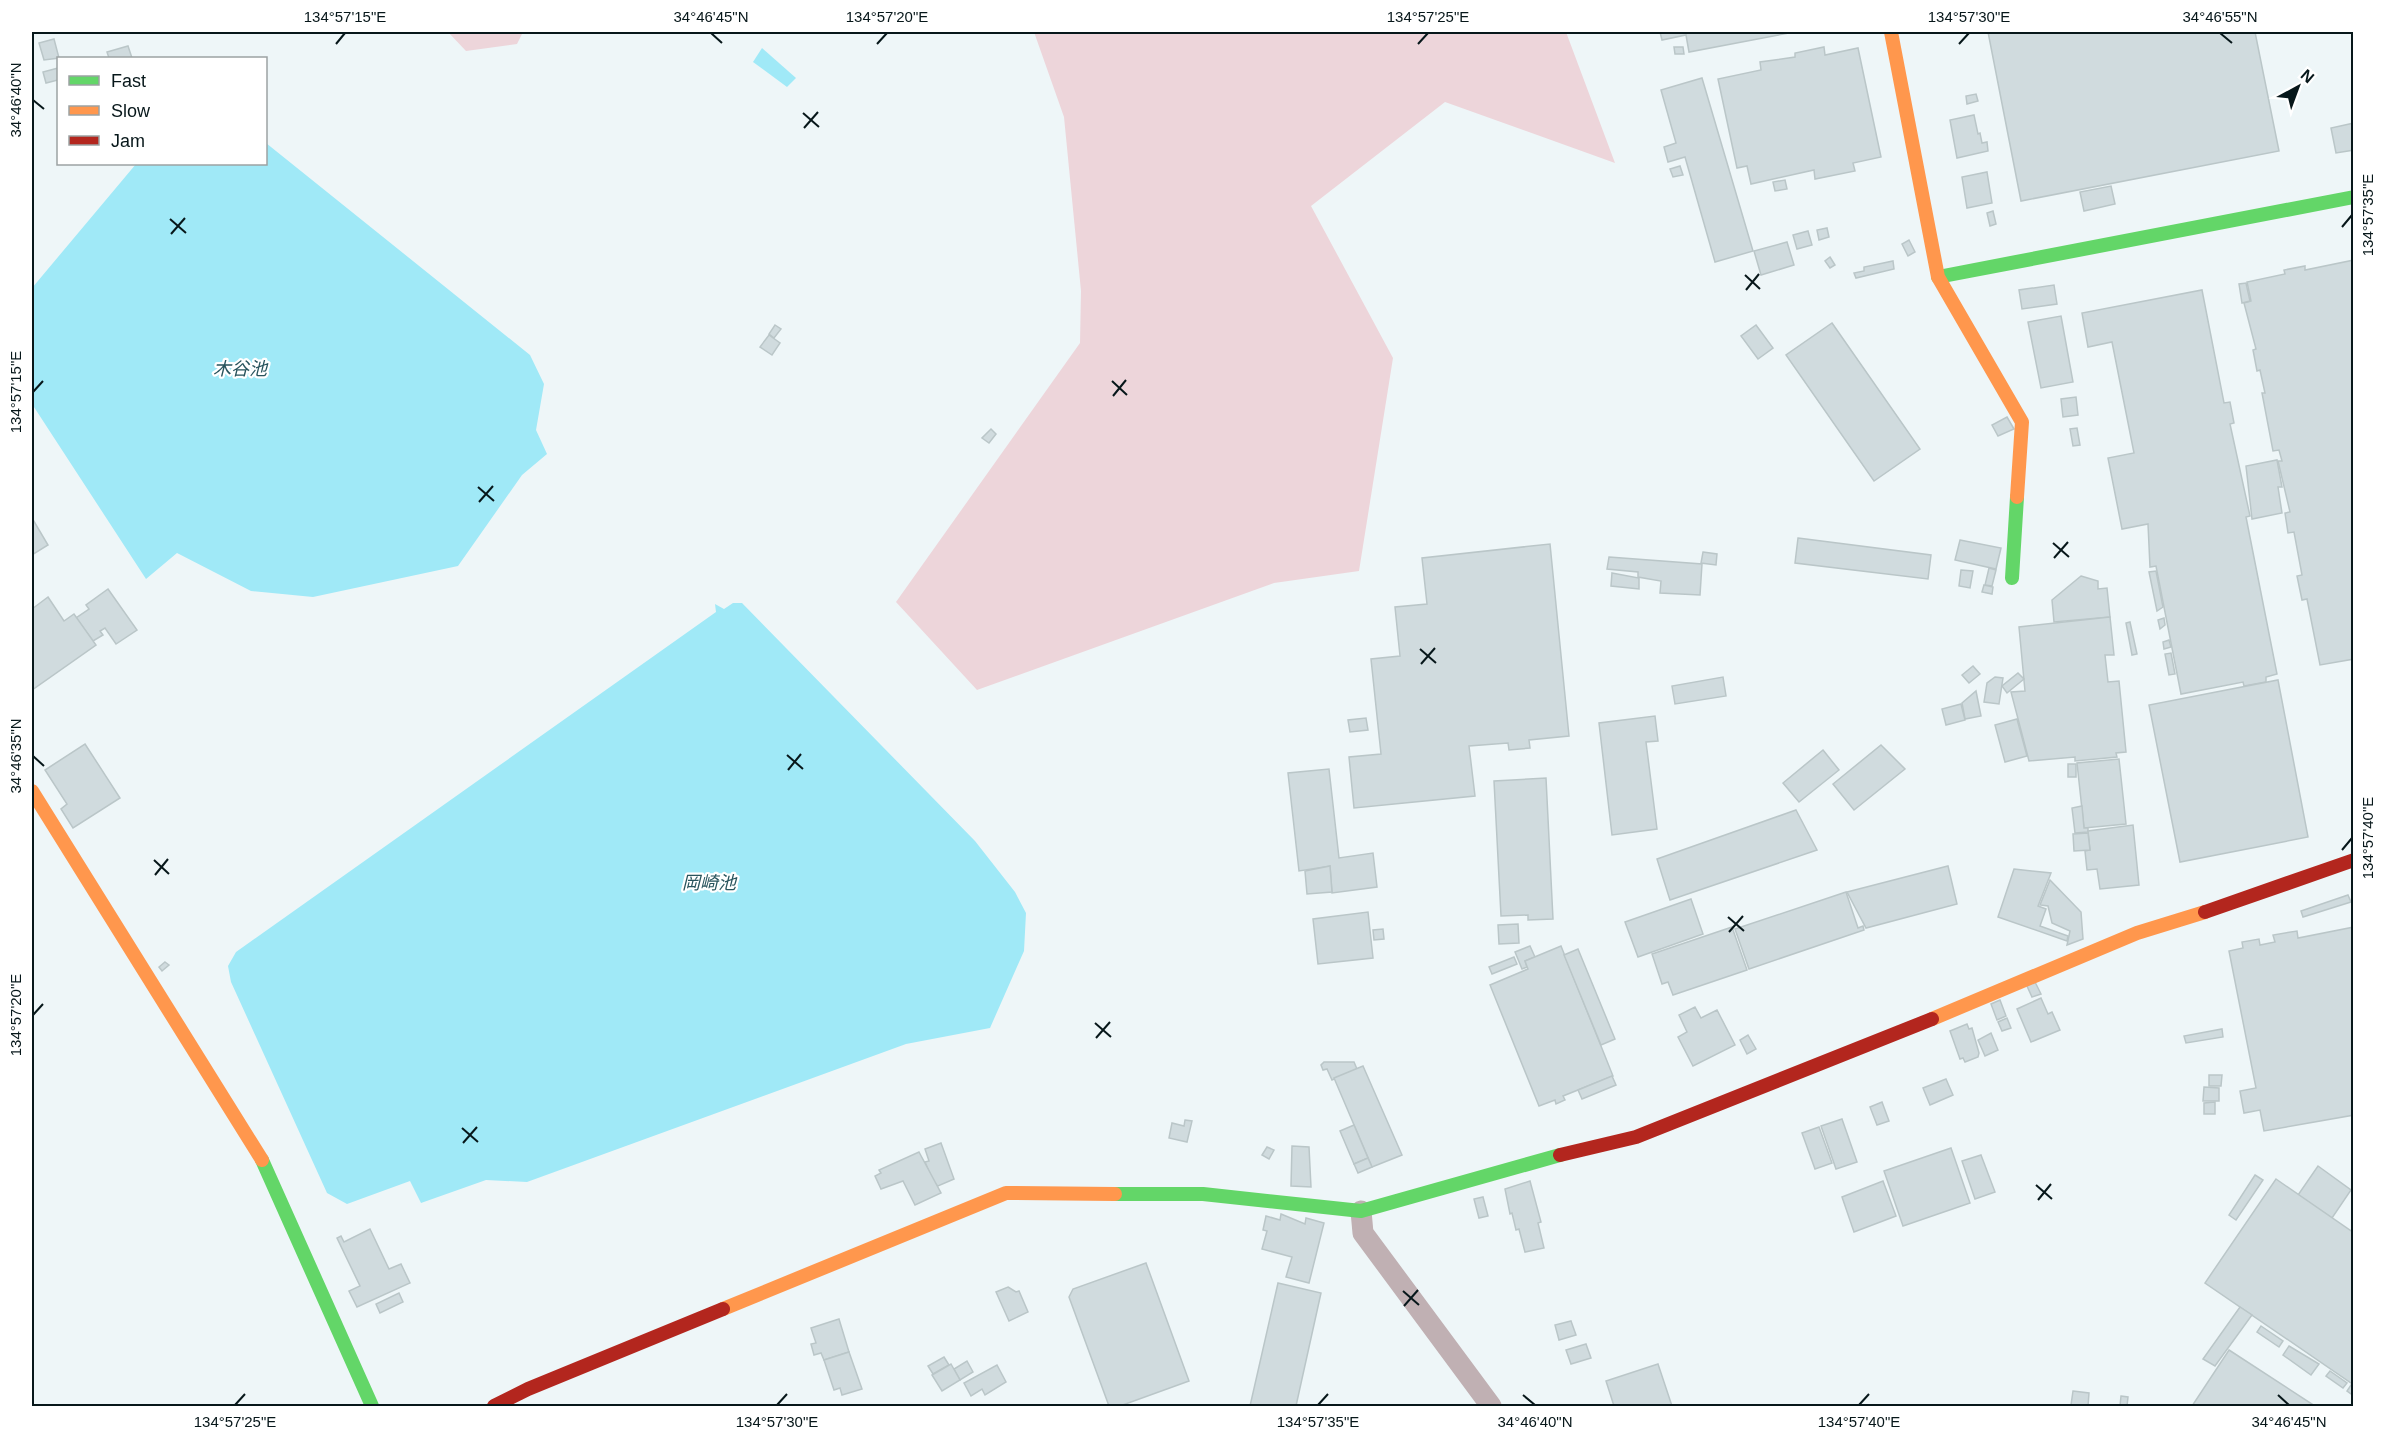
<svg xmlns="http://www.w3.org/2000/svg" width="2385" height="1438" font-family="Helvetica,'Noto Sans JP',sans-serif">
	<rect width="100%" height="100%" fill="#eef6f8"/>
	<g fill="#edd5da">
		<polygon points="448,32 523,32 517,44 466,51"/>
		<polygon points="1034,32 1566,32 1615,163 1445,102 1311,206 1393,358 1359,571 1274,583 977,690 896,602 1080,343 1081,291 1064,117"/>
	</g>
	<g fill="#a0e9f7">
		<polygon points="762,48 796,78 787,87 753,62"/>
		<polygon points="266,143 530,355 544,384 536,430 547,454 522,475 458,566 313,597 251,591 177,553 146,579 32,404 32,288 136,164 266,164"/>
		<polygon points="733,603 742,603 975,841 1015,892 1026,913 1024,951 990,1028 906,1044 527,1182 486,1180 421,1203 410,1181 347,1204 327,1193 231,982 228,966 236,952 716,612 715,604 724,609"/>
	</g>
	<g fill="#d0dbde" stroke="#bac6c8" stroke-width="1.5">
		<polygon points="1660,32 1794,32 1689,52 1686,35 1662,40"/>
		<polygon points="1988,32 2255,32 2279,151 2021,201"/>
		<polygon points="54,39 59,58 44,60 39,43"/>
		<polygon points="128,46 132,58 109,58 107,52"/>
		<polygon points="1674,47 1683,47 1684,54 1675,54"/>
		<polygon points="1824,47 1825,55 1858,48 1881,157 1853,163 1855,171 1815,179 1814,170 1751,184 1747,166 1737,168 1718,79 1761,70 1760,62 1795,57 1795,53"/>
		<polygon points="58,68 58,80 46,83 43,72"/>
		<polygon points="1702,78 1753,251 1715,262 1685,157 1668,162 1664,147 1676,143 1661,90"/>
		<polygon points="1976,94 1978,101 1967,104 1966,96"/>
		<polygon points="1974,115 1978,134 1980,133 1982,143 1987,142 1988,151 1957,158 1950,120"/>
		<polygon points="2354,123 2354,150 2336,153 2331,128"/>
		<polygon points="1680,166 1683,175 1673,177 1670,169"/>
		<polygon points="1987,172 1992,203 1967,208 1962,177"/>
		<polygon points="1785,180 1787,189 1775,191 1773,182"/>
		<polygon points="2111,186 2115,204 2084,211 2080,192"/>
		<polygon points="1993,211 1996,224 1990,226 1987,213"/>
		<polygon points="1827,228 1829,237 1819,240 1817,230"/>
		<polygon points="1808,231 1812,245 1797,249 1793,235"/>
		<polygon points="1909,240 1915,252 1908,256 1902,244"/>
		<polygon points="1787,242 1794,265 1761,275 1754,251"/>
		<polygon points="1830,257 1835,265 1830,268 1825,261"/>
		<polygon points="2354,260 2354,659 2320,665 2307,599 2302,600 2297,576 2302,575 2294,532 2288,533 2285,513 2290,512 2278,461 2282,461 2279,450 2273,451 2262,393 2265,393 2260,370 2257,371 2253,350 2256,349 2244,303 2251,301 2247,282 2285,274 2284,270 2305,266 2305,270"/>
		<polygon points="1893,261 1894,269 1856,278 1854,273 1864,271 1864,267"/>
		<polygon points="2246,283 2250,301 2242,303 2239,284"/>
		<polygon points="2054,285 2057,304 2022,309 2019,290"/>
		<polygon points="2202,290 2224,403 2230,402 2234,423 2230,424 2250,516 2246,517 2277,674 2266,677 2266,682 2244,686 2243,682 2181,694 2156,566 2150,567 2148,524 2122,529 2108,458 2134,453 2112,342 2088,347 2082,313"/>
		<polygon points="2061,316 2073,382 2041,388 2028,322"/>
		<polygon points="1832,323 1920,449 1874,481 1786,355"/>
		<polygon points="775,325 781,329 774,338 769,334"/>
		<polygon points="1756,325 1773,348 1758,359 1741,336"/>
		<polygon points="769,335 780,343 772,355 760,347"/>
		<polygon points="2076,397 2078,415 2063,417 2061,399"/>
		<polygon points="2007,417 2014,429 1998,436 1992,425"/>
		<polygon points="2077,428 2080,445 2073,446 2070,429"/>
		<polygon points="991,429 996,434 989,443 982,438"/>
		<polygon points="2277,460 2282,487 2278,487 2282,513 2252,519 2246,466"/>
		<polygon points="32,518 48,545 32,555"/>
		<polygon points="1798,538 1931,555 1928,579 1795,563"/>
		<polygon points="1960,540 2001,548 1996,569 1955,560"/>
		<polygon points="1550,544 1569,736 1529,740 1530,748 1509,750 1508,743 1469,746 1475,796 1354,808 1349,757 1381,754 1371,659 1400,656 1395,607 1427,604 1422,558"/>
		<polygon points="1703,552 1717,554 1716,565 1701,563"/>
		<polygon points="1609,557 1702,564 1700,595 1660,593 1661,581 1638,577 1638,572 1607,569"/>
		<polygon points="1989,568 1996,570 1992,586 1985,585"/>
		<polygon points="1961,570 1973,571 1970,588 1959,586"/>
		<polygon points="2156,571 2163,607 2157,611 2149,572"/>
		<polygon points="1612,573 1639,578 1639,589 1611,586"/>
		<polygon points="2081,576 2098,581 2098,589 2107,588 2110,617 2054,622 2052,600"/>
		<polygon points="1984,585 1993,587 1992,594 1982,592"/>
		<polygon points="108,589 137,630 116,644 105,628 100,631 103,635 93,641 76,618 89,609 86,605"/>
		<polygon points="48,597 64,621 74,614 96,645 32,690 32,609"/>
		<polygon points="2110,617 2114,655 2105,655 2108,682 2119,681 2126,752 2116,753 2117,757 2075,761 2075,757 2029,761 2011,692 2025,691 2019,627"/>
		<polygon points="2164,618 2165,625 2160,629 2158,620"/>
		<polygon points="2130,622 2137,654 2132,655 2126,623"/>
		<polygon points="2169,640 2171,647 2164,649 2163,642"/>
		<polygon points="2171,653 2175,674 2169,675 2165,654"/>
		<polygon points="1973,666 1980,674 1969,683 1962,675"/>
		<polygon points="2018,673 2024,679 2007,693 2002,686"/>
		<polygon points="1723,677 1726,696 1675,704 1672,686"/>
		<polygon points="1995,677 2003,678 1999,704 1984,702 1987,683"/>
		<polygon points="2278,680 2308,837 2180,862 2149,705"/>
		<polygon points="1976,691 1981,716 1965,719 1962,703"/>
		<polygon points="1961,704 1965,720 1946,725 1942,709"/>
		<polygon points="1655,716 1658,741 1646,742 1657,829 1612,835 1599,723"/>
		<polygon points="1366,718 1368,730 1350,732 1348,720"/>
		<polygon points="2017,719 2027,756 2005,762 1995,725"/>
		<polygon points="85,744 120,798 73,828 61,809 67,804 45,770"/>
		<polygon points="1881,745 1905,769 1854,810 1833,784"/>
		<polygon points="1823,750 1839,770 1799,802 1783,783"/>
		<polygon points="2119,759 2126,824 2084,828 2077,763"/>
		<rect x="2068" y="764" width="8" height="13"/>
		<polygon points="1329,769 1339,858 1373,853 1377,887 1332,893 1330,866 1299,871 1288,773"/>
		<polygon points="1546,778 1553,919 1528,920 1528,915 1501,916 1494,781"/>
		<polygon points="2082,806 2084,828 2088,828 2088,832 2075,833 2072,808"/>
		<polygon points="1796,810 1817,850 1670,900 1657,859"/>
		<polygon points="2133,825 2139,885 2100,889 2097,869 2087,870 2085,851 2090,850 2088,831"/>
		<polygon points="2088,833 2090,850 2074,851 2073,834"/>
		<polygon points="1330,866 1332,892 1307,894 1305,871"/>
		<polygon points="1948,866 1957,904 1866,928 1847,892"/>
		<polygon points="2014,869 2051,873 2038,906 2046,909 2040,926 2068,936 2067,941 1998,917"/>
		<polygon points="2050,880 2081,912 2083,939 2067,945 2070,931 2052,923 2048,906 2040,905"/>
		<polygon points="1846,892 1858,928 1863,926 1864,930 1749,969 1735,929"/>
		<polygon points="2348,895 2351,902 2303,917 2301,911"/>
		<polygon points="1691,899 1703,934 1638,957 1625,922"/>
		<polygon points="1368,912 1373,958 1318,964 1313,919"/>
		<polygon points="1518,924 1519,943 1499,944 1498,925"/>
		<polygon points="1732,927 1747,970 1673,995 1668,982 1662,984 1652,954"/>
		<polygon points="2354,927 2354,1115 2264,1131 2260,1110 2244,1113 2240,1091 2256,1088 2229,951 2243,948 2242,942 2259,939 2260,945 2275,942 2273,935 2297,931 2298,938"/>
		<polygon points="1383,929 1384,939 1374,940 1373,930"/>
		<polygon points="1530,946 1535,957 1525,961 1527,967 1522,969 1515,952"/>
		<polygon points="1561,946 1613,1076 1563,1096 1565,1100 1556,1104 1555,1100 1539,1106 1490,985 1528,969 1525,961"/>
		<polygon points="1578,949 1615,1039 1601,1045 1564,955"/>
		<polygon points="1514,957 1517,964 1492,974 1489,967"/>
		<polygon points="165,962 169,965 162,971 159,967"/>
		<polygon points="2035,982 2041,994 2032,997 2027,986"/>
		<polygon points="2041,998 2048,1014 2052,1012 2060,1030 2031,1042 2017,1009"/>
		<polygon points="2000,1000 2006,1016 1997,1020 1991,1004"/>
		<polygon points="1695,1007 1701,1018 1717,1010 1735,1045 1693,1066 1678,1037 1687,1032 1679,1015"/>
		<polygon points="2007,1018 2011,1028 2002,1031 1998,1022"/>
		<polygon points="1967,1024 1969,1029 1972,1028 1979,1053 1978,1057 1965,1062 1963,1058 1960,1059 1950,1031"/>
		<polygon points="2222,1029 2223,1037 2186,1043 2184,1036"/>
		<polygon points="1991,1033 1998,1050 1985,1056 1978,1040"/>
		<polygon points="1748,1035 1756,1049 1747,1054 1740,1040"/>
		<polygon points="1324,1062 1354,1062 1357,1069 1332,1080 1327,1069 1323,1070 1321,1065"/>
		<polygon points="1363,1066 1402,1155 1372,1167 1334,1078"/>
		<polygon points="2209,1075 2222,1075 2221,1086 2209,1086"/>
		<polygon points="1612,1076 1616,1085 1582,1099 1578,1090"/>
		<polygon points="1946,1079 1953,1095 1930,1105 1923,1088"/>
		<polygon points="2204,1087 2219,1088 2219,1101 2203,1101"/>
		<polygon points="1882,1102 1889,1121 1877,1125 1870,1107"/>
		<polygon points="2215,1102 2215,1114 2204,1114 2204,1103"/>
		<polygon points="1842,1119 1857,1162 1836,1169 1821,1126"/>
		<polygon points="1185,1120 1192,1121 1187,1142 1169,1138 1172,1123 1184,1126"/>
		<polygon points="1354,1125 1368,1158 1354,1164 1340,1131"/>
		<polygon points="1819,1127 1832,1163 1815,1169 1802,1133"/>
		<polygon points="941,1143 954,1179 938,1186 934,1183 925,1162 929,1161 925,1149"/>
		<polygon points="1292,1146 1309,1147 1311,1187 1291,1186"/>
		<polygon points="1267,1147 1274,1150 1269,1159 1262,1155"/>
		<polygon points="1951,1148 1970,1203 1903,1226 1884,1171"/>
		<polygon points="919,1152 941,1193 915,1205 903,1181 881,1189 875,1176 881,1173 879,1170"/>
		<polygon points="1981,1155 1995,1192 1975,1199 1962,1161"/>
		<polygon points="1368,1158 1372,1167 1358,1173 1354,1164"/>
		<polygon points="2318,1166 2351,1190 2332,1218 2298,1195"/>
		<polygon points="2255,1175 2263,1180 2236,1220 2229,1215"/>
		<polygon points="2276,1179 2354,1233 2354,1385 2205,1283"/>
		<polygon points="1530,1181 1541,1222 1538,1223 1544,1248 1525,1252 1519,1229 1516,1230 1512,1213 1510,1214 1505,1189"/>
		<polygon points="1883,1181 1896,1216 1854,1232 1842,1197"/>
		<polygon points="1483,1197 1488,1216 1479,1218 1474,1199"/>
		<polygon points="1281,1214 1305,1224 1306,1218 1324,1223 1309,1283 1286,1277 1292,1257 1262,1249 1267,1231 1263,1230 1266,1216 1280,1220"/>
		<polygon points="370,1229 389,1269 401,1264 410,1283 357,1307 349,1291 360,1286 337,1238 341,1236 344,1242"/>
		<polygon points="1146,1263 1189,1381 1120,1406 1109,1406 1069,1297 1073,1289"/>
		<polygon points="1278,1283 1321,1293 1296,1406 1250,1406"/>
		<polygon points="1008,1287 1016,1292 1019,1291 1028,1312 1009,1321 996,1292"/>
		<polygon points="399,1293 403,1302 380,1313 376,1304"/>
		<polygon points="2240,1307 2252,1315 2215,1366 2203,1359"/>
		<polygon points="839,1319 849,1352 824,1360 821,1353 814,1355 811,1344 816,1343 811,1328"/>
		<polygon points="1571,1321 1576,1335 1559,1340 1555,1325"/>
		<polygon points="2261,1326 2283,1341 2279,1347 2257,1332"/>
		<polygon points="1586,1344 1591,1358 1571,1364 1566,1350"/>
		<polygon points="2289,1346 2319,1364 2311,1375 2283,1355"/>
		<polygon points="2229,1350 2315,1406 2192,1406"/>
		<polygon points="849,1352 862,1389 842,1395 840,1388 834,1390 824,1360"/>
		<polygon points="944,1357 949,1365 933,1374 928,1366"/>
		<polygon points="967,1361 973,1372 960,1380 954,1369"/>
		<polygon points="951,1364 960,1380 942,1391 932,1375"/>
		<polygon points="1658,1364 1672,1406 1614,1406 1606,1381"/>
		<polygon points="997,1365 1006,1382 985,1395 982,1389 971,1396 964,1383"/>
		<polygon points="2330,1371 2347,1383 2343,1388 2326,1376"/>
		<polygon points="2351,1385 2354,1387 2354,1396 2347,1391"/>
		<polygon points="2073,1391 2089,1393 2088,1406 2071,1405"/>
		<polygon points="2121,1396 2128,1397 2127,1406 2120,1406"/>
	</g>
	<g fill="none" stroke-linecap="round" stroke-linejoin="round">
		<polyline stroke="#c0b0b3" stroke-width="21" points="1361,1211 1363,1233 1491,1406"/>
		<g stroke="#63d668" stroke-width="14">
			<polyline points="1938,277 2354,197"/>
			<polyline points="2012,578 2017,497"/>
			<polyline points="262,1160 372,1406"/>
			<polyline points="1115,1194 1203,1194 1361,1211 1560,1155"/>
		</g>
		<g stroke="#ff974d" stroke-width="14">
			<polyline points="1891,32 1938,277 2022,422 2017,497"/>
			<polyline points="32,791 262,1160"/>
			<polyline points="1932,1019 2137,933 2205,912"/>
			<polyline points="723,1309 1006,1193 1115,1194"/>
		</g>
		<g stroke="#b3261e" stroke-width="14">
			<polyline points="2205,912 2354,860"/>
			<polyline points="1560,1155 1636,1137 1932,1019"/>
			<polyline points="494,1406 528,1389 723,1309"/>
		</g>
	</g>
	<path fill="none" stroke="#07171a" stroke-width="2" d="M711,33L722,43M2220,33L2232,43M336,44L345,33M877,44L887,33M1418,44L1428,33M1959,44L1969,33M33,100L44,109M803,113L819,127M804,128L818,112M170,219L186,233M2342,227L2352,215M171,234L185,218M1745,275L1760,289M1746,290L1759,274M1112,381L1127,395M33,392L43,381M1113,396L1126,380M478,487L494,501M479,502L493,486M2053,543L2069,557M2054,558L2068,542M1420,649L1436,663M1421,664L1435,648M787,755L803,769M33,756L44,766M788,770L801,754M2342,850L2352,838M154,860L169,874M155,875L168,859M1728,917L1744,931M1729,932L1743,916M33,1015L43,1004M1095,1023L1111,1037M1096,1038L1110,1022M462,1128L478,1142M463,1143L477,1127M2036,1185L2052,1199M2038,1200L2051,1184M1403,1291L1419,1305M1404,1306L1418,1290M1523,1395L1535,1405M2278,1395L2289,1405M235,1405L245,1394M777,1405L787,1394M1318,1405L1328,1394M1859,1405L1869,1394"/>
	<g text-anchor="middle" stroke-width="4.5" stroke-linejoin="round" paint-order="stroke">
		<g font-size="18" font-style="italic" fill="#28545d" stroke="#fff">
			<text x="240" y="375">木谷池</text>
			<text x="709" y="889">岡崎池</text>
		</g>
	</g>
	<rect width="2385" height="1438" fill="none" stroke="#ffffff" stroke-width="66"/>
	<rect x="57" y="57" width="210" height="108" fill="#ffffff" stroke="#9ca2a3" stroke-width="1.5"/>
	<rect x="69" y="76" width="30" height="9" fill="#63d668" stroke="#9ca2a3" stroke-width="1.5"/>
	<text x="111" y="87" font-size="18" fill="#07171a">Fast</text>
	<rect x="69" y="106" width="30" height="9" fill="#ff974d" stroke="#9ca2a3" stroke-width="1.5"/>
	<text x="111" y="117" font-size="18" fill="#07171a">Slow</text>
	<rect x="69" y="136" width="30" height="9" fill="#b3261e" stroke="#9ca2a3" stroke-width="1.5"/>
	<text x="111" y="147" font-size="18" fill="#07171a">Jam</text>
	<g transform="translate(2298 87) rotate(41)" stroke="#ffffff" stroke-width="4.5" paint-order="stroke">
	<path d="M0-4.5L10 22L0 15L-10 22Z" fill="#07171a"/>
	<text y="-9" font-size="16" font-weight="bold" text-anchor="middle" fill="#07171a">N</text>
	</g>
	<rect x="33" y="33" width="2319" height="1372" fill="none" stroke="#07171a" stroke-width="2"/>
	<g font-size="15" text-anchor="middle" fill="#07171a">
		<text x="345" y="22">134°57'15"E</text>
		<text x="711" y="22">34°46'45"N</text>
		<text x="887" y="22">134°57'20"E</text>
		<text x="1428" y="22">134°57'25"E</text>
		<text x="1969" y="22">134°57'30"E</text>
		<text x="2220" y="22">34°46'55"N</text>
		<text transform="translate(16 100) rotate(-90)" y="5">34°46'40"N</text>
		<text transform="translate(2368 215) rotate(-90)" y="5">134°57'35"E</text>
		<text transform="translate(16 392) rotate(-90)" y="5">134°57'15"E</text>
		<text transform="translate(16 756) rotate(-90)" y="5">34°46'35"N</text>
		<text transform="translate(2368 838) rotate(-90)" y="5">134°57'40"E</text>
		<text transform="translate(16 1015) rotate(-90)" y="5">134°57'20"E</text>
		<text x="235" y="1427">134°57'25"E</text>
		<text x="777" y="1427">134°57'30"E</text>
		<text x="1318" y="1427">134°57'35"E</text>
		<text x="1535" y="1427">34°46'40"N</text>
		<text x="1859" y="1427">134°57'40"E</text>
		<text x="2289" y="1427">34°46'45"N</text>
	</g>
</svg>
